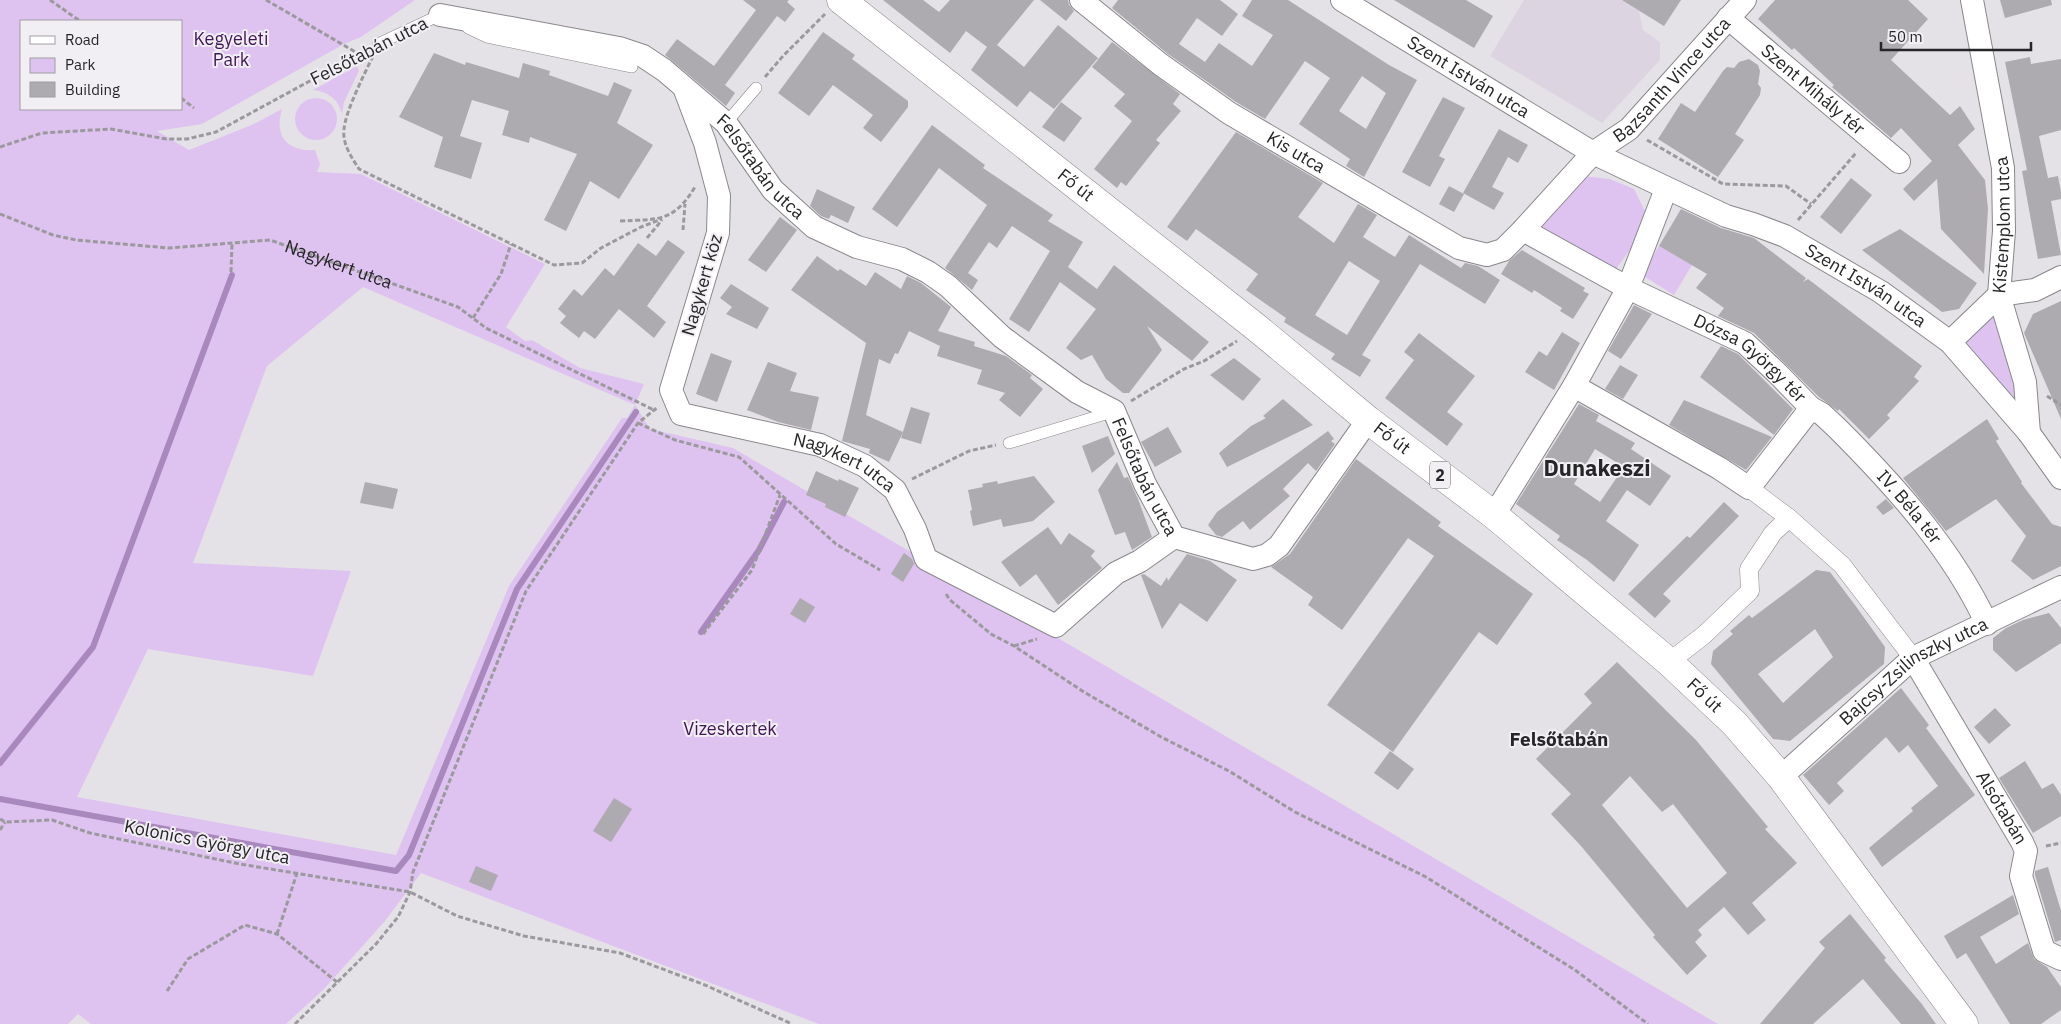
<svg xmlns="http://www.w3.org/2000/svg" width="2061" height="1024" font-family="'IBM Plex Sans',sans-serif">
	<rect width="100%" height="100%" fill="#e5e2e7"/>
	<polygon fill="#dcd5e1" points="1524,0 1681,0 1664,26 1639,11 1643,30 1660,42 1660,60 1602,123 1490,56"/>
	<g fill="#dec3f0" fill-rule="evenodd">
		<path d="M0,0H415L361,37L344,44L202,124L157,131L189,150L254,124L282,109C274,136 287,152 315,150L320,164L317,172L361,174L545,264L506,327L525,341L532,340L580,368L644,384L635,405L650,429L733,448L1718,1024H819L421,873L385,921L324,989L286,1024H91L78,1014L68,1024H0ZM21,21H181V109H21ZM363,287L635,405L627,418H622L509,586L396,855L77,797L148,649L313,676L351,571L193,563L267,366Z"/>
		<path d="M357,66L359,71L344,102L342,114C338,99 329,92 313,90Z"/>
		<circle cx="316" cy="119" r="21"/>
		<polygon points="1583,176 1610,179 1634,189 1645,211 1634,244 1614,272 1533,227"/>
		<polygon points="1659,246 1692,265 1674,295 1642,275"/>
		<polygon points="1999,295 2029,433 1957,350"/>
	</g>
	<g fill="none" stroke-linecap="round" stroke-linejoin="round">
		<g stroke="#a988be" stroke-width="6">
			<polyline points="701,632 759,550 784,502"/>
			<polyline points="0,763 93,647 232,275"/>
			<polyline points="0,799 396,871 409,855 517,589 636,412"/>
		</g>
	</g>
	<g fill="#adaab0" fill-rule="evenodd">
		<polygon points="743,0 789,0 787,2 795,9 785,22 777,16 725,85 735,93 726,106 665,55 677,39 714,66 756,10"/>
		<polygon points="883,0 923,0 939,12 950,0 1034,0 997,45 1024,67 1058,25 1098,58 1054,109 1030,91 1017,107 971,70 987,47 966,31 950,53"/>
		<polygon points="1040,0 1068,0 1069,5 1074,11 1066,21"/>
		<path d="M1118,0H1220L1238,14L1222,36L1197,18L1179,44L1205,62L1219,43L1252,66L1273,35L1242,16L1252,0H1288L1389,65L1417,80L1364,177L1346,166L1350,159L1299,124L1330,78L1305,61L1265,119L1236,102L1168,54L1112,8ZM1362,76L1386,93L1366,129L1339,111Z"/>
		<polygon points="1394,0 1466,0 1493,16 1474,48"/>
		<polygon points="1622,0 1681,0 1664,26"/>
		<polygon points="1775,0 1908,0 1928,19 1891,60 1950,115 1960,106 1975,129 1958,145 1985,180 1988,209 1984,274 1941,229 1937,179 1914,201 1903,189 1932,161 1901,128 1891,138 1832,87 1834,85 1794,48 1792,50 1758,19"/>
		<polygon points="2000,0 2051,0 2052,5 2005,18"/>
		<polygon points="823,32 855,55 852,59 908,101 908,107 881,142 863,128 873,115 833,85 809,116 778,93"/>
		<polygon points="1112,42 1180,94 1173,104 1181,111 1156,140 1160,143 1126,186 1121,182 1117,188 1094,169 1132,121 1114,106 1125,94 1092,67"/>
		<polygon points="434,53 465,65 466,62 519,78 523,63 550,71 549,75 608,96 614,82 632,90 617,123 653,145 619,199 590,181 566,231 544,220 577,154 530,137 529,143 502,135 509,111 472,100 460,136 482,143 471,179 434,167 443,137 399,117"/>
		<polygon points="2030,57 2031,64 2061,59 2061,130 2039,136 2048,178 2058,176 2061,192 2061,199 2051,201 2061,255 2038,259 2022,171 2027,170 2005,62"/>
		<polygon points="1749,59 1758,65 1760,71 1758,84 1761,88 1760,95 1735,134 1744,140 1718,177 1658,139 1681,103 1695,112 1723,71 1727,67 1734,68 1739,62"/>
		<polygon points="1443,97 1465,108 1439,156 1445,159 1430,187 1402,172"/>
		<polygon points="1061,102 1082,118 1064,142 1042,127"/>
		<polygon points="932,125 985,165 983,168 1053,215 1048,221 1083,242 1068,267 1097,289 1114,265 1209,342 1192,361 1147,326 1162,350 1129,393 1123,393 1106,379 1092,355 1081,360 1066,348 1096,309 1060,282 1029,332 1009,319 1050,251 1012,226 997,248 989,242 968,273 978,280 972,290 945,268 987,205 939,168 897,227 872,209"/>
		<polygon points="1499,129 1528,145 1518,163 1508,157 1492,187 1504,193 1494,210 1463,193"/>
		<path d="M1236,132L1323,183L1298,217L1334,243L1358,204L1377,215L1363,237L1395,257L1409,235L1461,268L1465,263L1478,266L1500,280L1485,304L1420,264L1362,355L1371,360L1360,377L1331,359L1335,354L1284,322L1286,318L1246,290L1258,274L1196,229L1187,241L1167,227ZM1349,261L1380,281L1347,335L1315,315Z"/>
		<polygon points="1851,178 1872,195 1841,234 1820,217"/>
		<polygon points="1449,186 1464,194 1454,212 1439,204"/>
		<polygon points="817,189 855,207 848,223 831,215 829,219 821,216 810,206"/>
		<polygon points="1681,209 1721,228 1754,238 1806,278 1803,282 1808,279 1922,366 1914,377 1919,381 1887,415 1890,418 1869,439 1839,409 1838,411 1819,397 1754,333 1718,316 1724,308 1696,288 1707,274 1659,246"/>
		<polygon points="780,217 797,230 766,272 748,260"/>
		<polygon points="1900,229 1977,283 1959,309 1942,312 1862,250"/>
		<polygon points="668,240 685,252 647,306 666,322 654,338 619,309 595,339 584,331 579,338 560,323 566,316 558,309 574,289 582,296 605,268 614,276 638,243 656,256"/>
		<polygon points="1522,250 1585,288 1583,291 1589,294 1573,319 1560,311 1562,308 1534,290 1532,293 1501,274 1509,261"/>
		<polygon points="817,256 838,271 840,269 866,286 875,272 901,289 907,276 921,283 951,307 938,331 975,342 974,346 1006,356 1032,375 1030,378 1043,389 1020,417 999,400 1005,393 977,384 982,370 937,356 940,346 909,331 898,354 895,353 890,364 879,359 866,415 903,432 889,462 869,453 870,449 842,441 866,343 791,290"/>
		<polygon points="731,284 769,308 757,329 726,314 732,307 720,298"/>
		<polygon points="2061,301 2061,419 2024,333 2033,314"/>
		<polygon points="1634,305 1652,314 1621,359 1608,351"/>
		<polygon points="1562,332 1580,343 1554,390 1525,372 1539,351 1547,356"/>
		<polygon points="1419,333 1475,376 1447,412 1463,424 1447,446 1385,398 1414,360 1404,352"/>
		<polygon points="1721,346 1738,354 1793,409 1774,435 1700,377"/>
		<polygon points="711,353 732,361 717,402 696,394"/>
		<polygon points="1234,358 1261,379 1243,401 1210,375"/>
		<polygon points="768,362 797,373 790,391 819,397 811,430 778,422 747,410"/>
		<polygon points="1620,365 1638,375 1623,399 1605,389"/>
		<polygon points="1283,399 1313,425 1227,467 1219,453 1251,426 1266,418 1263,416"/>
		<polygon points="1684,400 1772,437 1746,470 1669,425"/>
		<path d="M1579,404L1599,415L1596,421L1635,443L1631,449L1671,476L1650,506L1627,490L1606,521L1639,545L1614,582L1587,560L1557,540L1560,536L1516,504ZM1595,449L1624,467L1600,502L1574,484Z"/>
		<polygon points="911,407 930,413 921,444 901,438"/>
		<polygon points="1987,419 1999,439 1996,441 2022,482 2021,483 2052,524 2061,527 2061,566 2033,580 2011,561 2026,536 1996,499 1946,531 1903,478"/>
		<polygon points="1168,427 1182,452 1155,467 1141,442"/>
		<polygon points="1328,431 1334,439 1331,441 1335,444 1316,471 1308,463 1283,489 1290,496 1250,530 1243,521 1222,537 1216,535 1208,525 1217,512"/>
		<polygon points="1108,436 1115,454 1092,473 1082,446"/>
		<polygon points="1356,459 1441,522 1438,526 1533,594 1497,645 1479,632 1393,752 1327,705 1434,556 1408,538 1342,630 1308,605 1313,597 1271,567 1290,554"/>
		<polygon points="1117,462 1124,478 1128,477 1138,499 1152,537 1132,550 1125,532 1115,535 1098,490"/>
		<polygon points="816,471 838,481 839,479 859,488 845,517 825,507 826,504 806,495"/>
		<polygon points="1034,476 1055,502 1033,521 1003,527 1001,519 973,526 970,511 972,510 968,490 983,487 982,484 997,481 998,484"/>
		<polygon points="365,482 398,489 393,509 360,503"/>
		<polygon points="1886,499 1894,508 1883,515 1876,507"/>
		<polygon points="1724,502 1739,516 1663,594 1671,601 1655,618 1628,594 1687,536 1690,538"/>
		<polygon points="1048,527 1061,545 1069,533 1095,551 1091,556 1102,568 1058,605 1036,574 1020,587 1001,562"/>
		<polygon points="904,553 912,559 914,564 903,582 891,574"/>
		<polygon points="1187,554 1210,561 1237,580 1207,622 1180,603 1162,629 1141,575 1144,574 1161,586 1167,577 1168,581"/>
		<path d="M1816,570L1830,572L1855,605L1885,647L1884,664L1790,741L1773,739L1711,664L1713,651L1733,634L1730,631L1749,615L1752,618ZM1815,629L1833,657L1783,703L1758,674Z"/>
		<polygon points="800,598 815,607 805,623 790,614"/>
		<polygon points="2049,613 2061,628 2061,643 2016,672 1993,650 1993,638 2006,628 2023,620"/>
		<path d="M1617,662L1696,740L1768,827L1765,829L1797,863L1752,903L1766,920L1748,935L1724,907L1698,930L1702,935L1695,942L1707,956L1687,975L1653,937L1655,935L1581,846L1551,814L1571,794L1536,759L1592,703L1584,694ZM1630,776L1662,812L1673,804L1727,873L1687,908L1602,805Z"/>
		<polygon points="1901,688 1929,725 1926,728 1975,795 1882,867 1869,848 1913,811 1911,808 1938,786 1908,745 1899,753 1886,737 1837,783 1844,791 1829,805 1803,775"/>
		<polygon points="1995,708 2011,725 1989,744 1974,727"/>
		<polygon points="1390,751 1414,769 1398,790 1374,773"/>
		<polygon points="2025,761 2042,789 2053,783 2061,795 2061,816 2033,833 1999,778"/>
		<polygon points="614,798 632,809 611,842 593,831"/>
		<polygon points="476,866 498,875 491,891 469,882"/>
		<polygon points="2048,867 2061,911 2061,940 2055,942 2035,875 2035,871"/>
		<polygon points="2013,895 2019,914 1980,937 1996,964 2028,943 2034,959 2047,967 2061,987 2061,1010 2041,1024 2010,1024 1966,953 1957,959 1944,936"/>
		<polygon points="1850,914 1886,958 1884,960 1921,1003 1936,1024 1901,1024 1863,979 1813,1024 1760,1024 1825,948 1819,942"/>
	</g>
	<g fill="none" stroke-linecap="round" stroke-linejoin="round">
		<defs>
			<g id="service">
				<polyline points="468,28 487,37 632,67"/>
				<polyline points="378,44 440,15 442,15"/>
				<polyline points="726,123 756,88"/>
				<polyline points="1009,443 1112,412"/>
			</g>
			<g id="pedestrian">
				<polyline points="1749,488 1789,518 1842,565 1913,658"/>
				<polyline points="1669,662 1704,635 1750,591 1749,569 1773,533 1789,518"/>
			</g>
			<g id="minor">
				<path id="s2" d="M1081,0L1160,64L1229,113L1459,248L1487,255L1503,250L1523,230L1593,153L1629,129L1745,0"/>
				<path id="s3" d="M1342,0L1593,153L1726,216L1753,224L1785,236L1881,292L1950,342L2029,433L2061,478"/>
				<path id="s4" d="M440,15L619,48L643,56L664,70L726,123L773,190L814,227L857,247L902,259L928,272L948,286L1002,337L1077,392L1114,411L1145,484L1174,537L1253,559L1267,555L1279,546L1368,420"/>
				<path id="s5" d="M1728,18L1899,162"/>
				<path id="s6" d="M685,90L705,143L719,196L718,233L671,390L681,414L820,445L865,466L895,490L915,529L926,559L1056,626L1116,573L1140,561L1174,537"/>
				<path id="s7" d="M1523,230L1628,288L1745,343L1777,373L1811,408L1822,414L1837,428C1895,486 1952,549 1987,624"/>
				<polyline points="1999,295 2025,382 2029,433"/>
				<polyline points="1999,295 2035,290 2061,277"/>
				<path id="s8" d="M1950,342L1999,295L2004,231L2003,168L1972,0"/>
				<polyline points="1574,386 1719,468 1749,488 1811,408"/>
				<polyline points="1494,515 1574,386 1628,288 1666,189"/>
				<path id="s9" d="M1913,658L2022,842L2026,851L2021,876L2044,951L2061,959"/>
				<path id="s10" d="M1781,777L1913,658L2061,587"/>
			</g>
			<g id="primary">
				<path id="s11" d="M841,0L1257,328L1368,420L1494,515L1669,662L1734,723L1781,777L1964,1024"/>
			</g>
		</defs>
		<use href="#service" stroke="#8a878c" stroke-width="12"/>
		<use href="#pedestrian" stroke="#8a878c" stroke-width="19"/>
		<use href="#minor" stroke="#8a878c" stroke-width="24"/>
		<use href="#primary" stroke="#8a878c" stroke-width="29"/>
		<g stroke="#9b999d" stroke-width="3" stroke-dasharray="5 2.5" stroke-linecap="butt">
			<polyline points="50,0 80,21"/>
			<polyline points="266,0 359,54"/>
			<path d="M373,56C364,75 346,110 344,129C342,144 352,158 359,169L554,265L582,263L601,248L641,227L662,219"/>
			<polyline points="765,77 783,56 825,14"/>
			<polyline points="181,98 194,108"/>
			<polyline points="1647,140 1723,184 1786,186 1811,204"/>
			<polyline points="0,147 42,133 111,129 166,139 187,139 216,132 365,51"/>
			<path id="s1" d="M0,214L53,235L76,240L169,248L270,240L458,307L486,328L654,410"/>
			<polyline points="1798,220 1856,153"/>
			<path d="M620,221C658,219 673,223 695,187"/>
			<polyline points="683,230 685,204"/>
			<polyline points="647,238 662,220"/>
			<polyline points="231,272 232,243"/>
			<polyline points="473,318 501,274 511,244"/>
			<polyline points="2047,396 2061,405"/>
			<polyline points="1131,401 1184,369 1204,361 1237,341"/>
			<polyline points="638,423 675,440 739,457 836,544 880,570"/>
			<polyline points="912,479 969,451 996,445"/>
			<polyline points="946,594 950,600 991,634 1014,646 1084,692 1163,738 1229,771 1295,812 1426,877 1575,970 1648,1024"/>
			<polyline points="703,634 752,570 780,495"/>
			<polyline points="1014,646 1037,639"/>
			<polyline points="0,819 5,822 52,820 90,833 240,864 410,892 457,916 524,936 620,953 705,985 792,1024"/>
			<polyline points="0,830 5,822"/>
			<polyline points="2046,846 2061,843"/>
			<polyline points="277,934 297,873"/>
			<polyline points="167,991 188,959 245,925 277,934 337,982"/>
			<polyline points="295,1024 376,944 398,917 410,892 413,872 526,591 638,423 658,407"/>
		</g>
		<use href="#service" stroke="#fff" stroke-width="11"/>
		<use href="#pedestrian" stroke="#fff" stroke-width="18"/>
		<use href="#minor" stroke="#fff" stroke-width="22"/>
		<use href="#primary" stroke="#fff" stroke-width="28"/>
	</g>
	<g text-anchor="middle" stroke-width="4" stroke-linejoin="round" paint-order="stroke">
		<rect fill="#f2eff4" stroke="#636264" stroke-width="1" x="1430" y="461.5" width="20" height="27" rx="4"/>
		<g font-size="16" font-weight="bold" fill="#262527">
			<text x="1440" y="481">2</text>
		</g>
		<g font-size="18" fill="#411657" stroke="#f2eff4">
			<text x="231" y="45">Kegyeleti<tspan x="231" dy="21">Park</tspan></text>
			<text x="730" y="735">Vizeskertek</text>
		</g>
		<g font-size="18" fill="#262527" stroke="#f2eff4">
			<text transform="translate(369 51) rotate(-27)" y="6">Felsőtabán utca</text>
			<text dy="6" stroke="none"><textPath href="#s3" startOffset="148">Szent István utca</textPath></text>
			<text dy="6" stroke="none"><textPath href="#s2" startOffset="739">Bazsanth Vince utca</textPath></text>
			<text dy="6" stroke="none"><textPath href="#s5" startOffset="111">Szent Mihály tér</textPath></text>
			<text dy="6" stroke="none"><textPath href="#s2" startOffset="264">Kis utca</textPath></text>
			<text dy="6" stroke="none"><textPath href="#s4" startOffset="370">Felsőtabán utca</textPath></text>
			<text dy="6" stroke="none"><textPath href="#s11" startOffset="299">Fő út</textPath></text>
			<text dy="6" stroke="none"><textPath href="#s8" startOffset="138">Kistemplom utca</textPath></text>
			<text dy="6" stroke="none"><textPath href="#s1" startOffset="348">Nagykert utca</textPath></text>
			<text transform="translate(702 285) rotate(-74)" y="6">Nagykert köz</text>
			<text dy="6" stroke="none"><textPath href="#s3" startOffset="598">Szent István utca</textPath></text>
			<text dy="6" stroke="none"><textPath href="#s7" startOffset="262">Dózsa György tér</textPath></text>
			<text dy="6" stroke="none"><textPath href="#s11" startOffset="704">Fő út</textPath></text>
			<text dy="6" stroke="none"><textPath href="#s6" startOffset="510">Nagykert utca</textPath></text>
			<text dy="6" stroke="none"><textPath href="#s4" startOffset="880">Felsőtabán utca</textPath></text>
			<text dy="6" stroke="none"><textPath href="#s7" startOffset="482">IV. Béla tér</textPath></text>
			<text dy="6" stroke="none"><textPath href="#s10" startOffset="171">Bajcsy-Zsilinszky utca</textPath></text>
			<text dy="6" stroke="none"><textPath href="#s11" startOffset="1109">Fő út</textPath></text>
			<text dy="6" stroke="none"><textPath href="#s9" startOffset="174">Alsótabán</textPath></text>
			<text transform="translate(207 842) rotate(11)" y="6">Kolonics György utca</text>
		</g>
		<g font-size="19" font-weight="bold" fill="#262527" stroke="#f2eff4">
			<text x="1559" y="746">Felsőtabán</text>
		</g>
		<g font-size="22" font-weight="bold" fill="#262527" stroke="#f2eff4">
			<text x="1597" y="476">Dunakeszi</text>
		</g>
	</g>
	<rect x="20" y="20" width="162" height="90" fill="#f2eff4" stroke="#a09ea2"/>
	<rect x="30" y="36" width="25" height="8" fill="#ffffff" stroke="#a09ea2"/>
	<text x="65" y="45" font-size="15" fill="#262527">Road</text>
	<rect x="30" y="58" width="25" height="15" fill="#dec3f0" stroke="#a09ea2"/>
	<text x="65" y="70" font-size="15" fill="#262527">Park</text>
	<rect x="30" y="82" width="25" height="15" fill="#adaab0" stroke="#a09ea2"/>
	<text x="65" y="95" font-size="15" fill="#262527">Building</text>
	<path d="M1881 42v8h150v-8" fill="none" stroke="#262527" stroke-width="2.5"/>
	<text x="1888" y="42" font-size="15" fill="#262527" stroke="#f2eff4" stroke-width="4" paint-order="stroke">50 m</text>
</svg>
